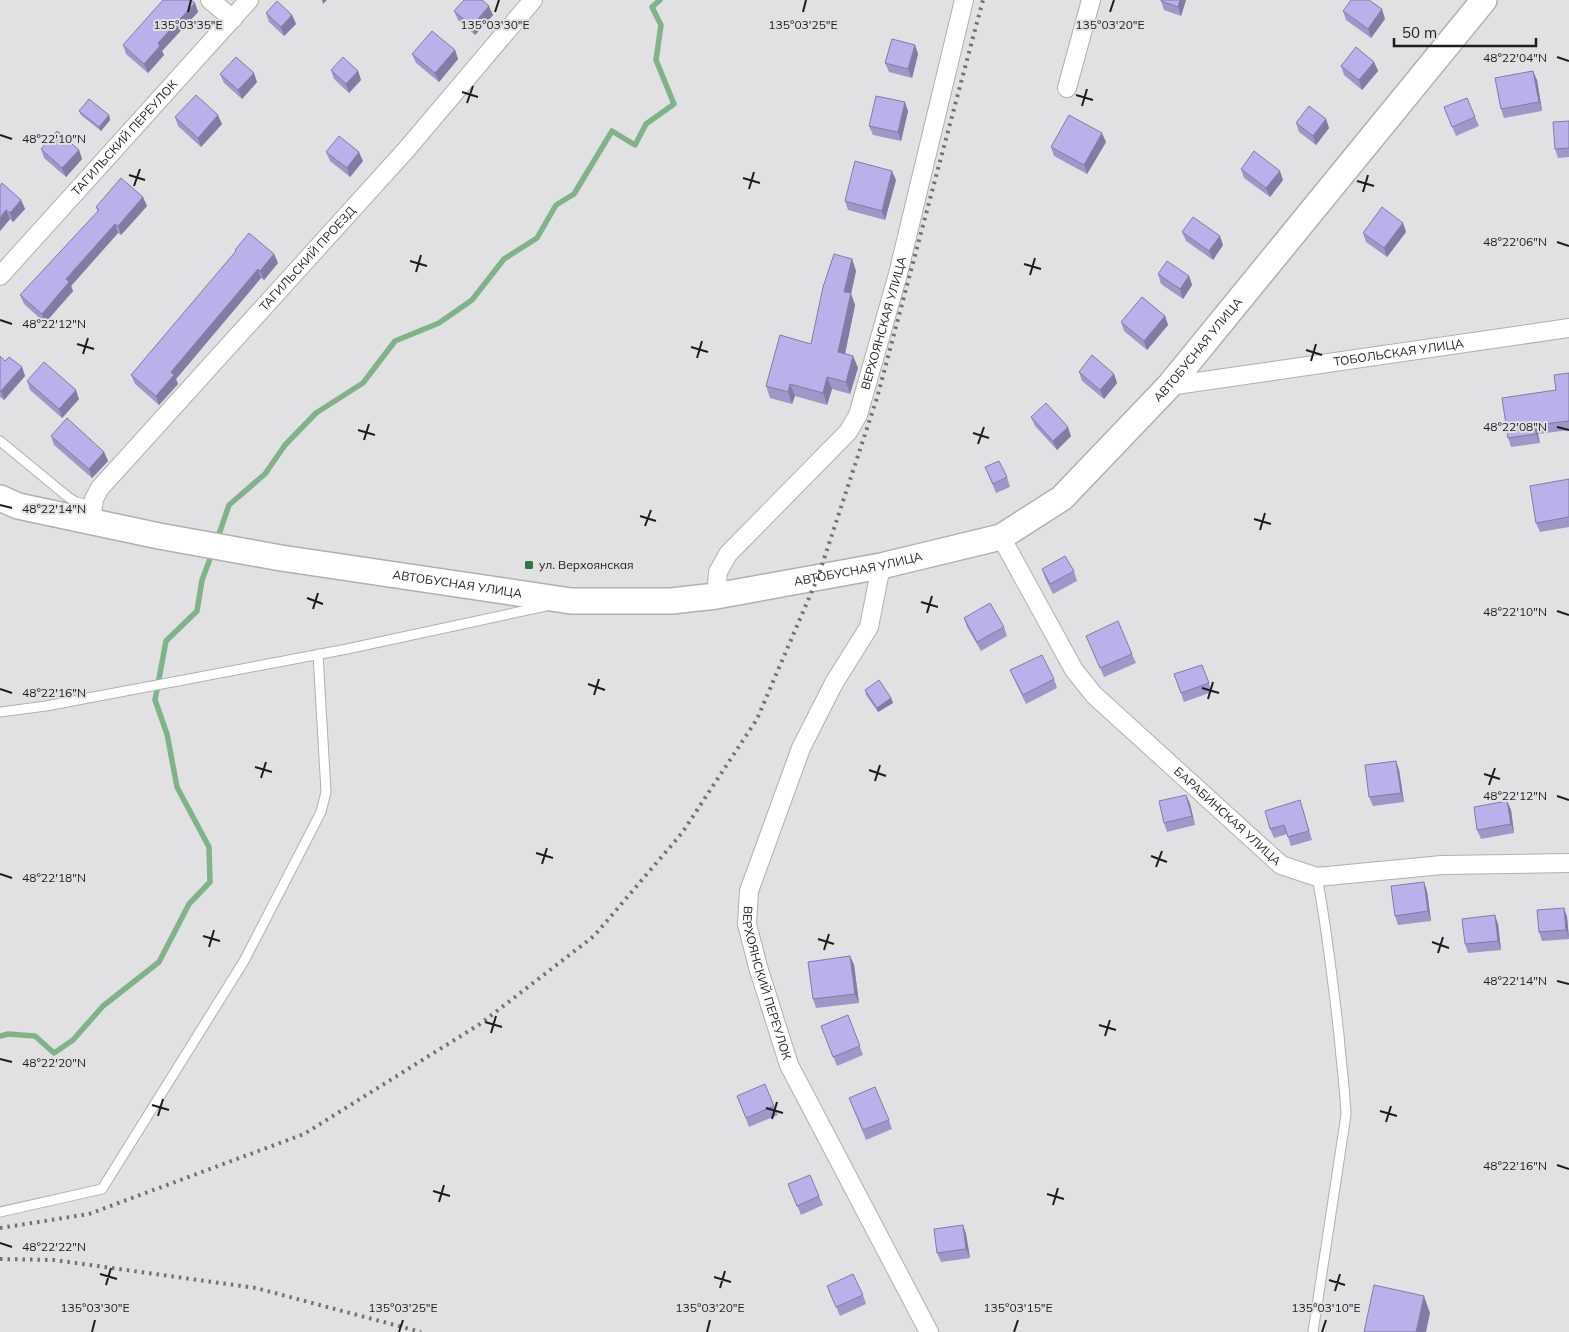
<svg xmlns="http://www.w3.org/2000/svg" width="1569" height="1332" font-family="Mulish,sans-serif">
	<rect width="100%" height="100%" fill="#e1e1e4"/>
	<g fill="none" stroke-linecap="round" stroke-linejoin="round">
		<g stroke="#80b38a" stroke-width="5.5">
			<polyline points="217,540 229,505 265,474 285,445 316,413 363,383 395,341 439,323 472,300 504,259 537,238 556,205 574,194 612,131 635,145 646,124 674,104 656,60 661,25 652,7 660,0"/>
			<polyline points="0,1036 8,1034 35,1036 54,1053 73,1040 103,1006 159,962 189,904 210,882 209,847 177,787 167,734 155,700 166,641 197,611 202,580 213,551"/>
		</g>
		<defs>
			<g id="lane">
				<polyline points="0,441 68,497 76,502 93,506"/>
				<polyline points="0,712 46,706 347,649 546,606"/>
				<polyline points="0,1212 102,1189 244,961 321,812 326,792 318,654"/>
				<path d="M1313,1332L1346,1115C1345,1088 1341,1062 1339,1035C1333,982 1327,929 1317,877"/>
			</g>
			<g id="street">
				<polyline points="210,0 233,19"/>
				<polyline points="1067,88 1091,0"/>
				<path id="s1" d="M0,276L249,0"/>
				<path id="s2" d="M1169,386L1569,328"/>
				<path id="s3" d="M91,521L94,499L100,488L406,150L533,0"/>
				<path id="s4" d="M1001,537L1074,670L1094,695L1281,865L1317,877L1442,865L1569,863"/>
				<path id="s5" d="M881,566L869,627L834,683L801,748L749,891L747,924L758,967L789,1065L929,1332"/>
				<path id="s6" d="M716,596L718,572L728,554L848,432L858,415L898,274L964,0"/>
			</g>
			<g id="secondary">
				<path id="s7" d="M0,498L18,506L159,536L281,558L571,601H671L716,596L881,566L1001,537L1062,498L1169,386L1484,0"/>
			</g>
		</defs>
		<use href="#lane" stroke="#b0b0b3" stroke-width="11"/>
		<use href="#street" stroke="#b0b0b3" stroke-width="20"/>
		<use href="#secondary" stroke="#b0b0b3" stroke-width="28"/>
		<use href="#lane" stroke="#fff" stroke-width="9"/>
		<use href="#street" stroke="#fff" stroke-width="18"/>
		<use href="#secondary" stroke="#fff" stroke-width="25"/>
		<g stroke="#727274" stroke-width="4" stroke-dasharray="2.5 5" stroke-linecap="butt">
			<polyline points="0,1228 89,1214 304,1134 480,1024 594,936 682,833 757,719 818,577 877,398 983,0"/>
			<polyline points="0,1259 54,1260 256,1288 421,1332"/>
		</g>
	</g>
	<g fill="#9e98c9">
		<polygon points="1161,0 1186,0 1181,16 1164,10 1161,1"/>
		<polygon points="195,3 198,12 162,51 164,55 148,73 126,54 123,45"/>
		<polygon points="454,11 493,15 475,35 458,20"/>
		<polygon points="1343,11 1385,19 1371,38 1346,20"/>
		<polygon points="266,13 292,15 296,24 284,36 269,22"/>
		<polygon points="915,45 918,54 912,78 889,72 885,63"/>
		<polygon points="455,50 458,59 439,82 416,63 412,54"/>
		<polygon points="1374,62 1378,71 1362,90 1344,75 1341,66"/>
		<polygon points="331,70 358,71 361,80 349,93 334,79"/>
		<polygon points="220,74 257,82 242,99 224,83"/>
		<polygon points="1537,80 1542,111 1504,118 1501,109"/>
		<polygon points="1444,107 1475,117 1479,126 1456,136"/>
		<polygon points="79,111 109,115 110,120 101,131 81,115"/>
		<polygon points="908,111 901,141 873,135 869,126"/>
		<polygon points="175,117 222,124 201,147 178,126"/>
		<polygon points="1326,119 1329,128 1316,145 1299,132 1296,123"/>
		<polygon points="1569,121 1569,157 1558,158 1555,149"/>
		<polygon points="1106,142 1087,174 1054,156 1051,147"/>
		<polygon points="41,149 79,150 82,159 66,177 44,158"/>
		<polygon points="326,152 363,161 350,177 330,161"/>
		<polygon points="1241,169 1283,180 1270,197 1244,178"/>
		<polygon points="896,180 885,220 848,210 845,201"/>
		<polygon points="0,186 21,200 25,209 13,222 10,219 0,231"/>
		<polygon points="147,206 121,235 118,233 71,286 73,291 45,323 24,304 20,295 98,212 96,207"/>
		<polygon points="1403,223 1406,232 1387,257 1366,242 1363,233"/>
		<polygon points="1182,232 1223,245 1213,260 1186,241"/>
		<polygon points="235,250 274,254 278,263 264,280 261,278 176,379 178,384 159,405 135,384 131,375 236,252"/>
		<polygon points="852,259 856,271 851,294 855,305 845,353 853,356 858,368 850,394 832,389 827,405 795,396 792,404 770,398 766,386 811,344"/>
		<polygon points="1158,274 1189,276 1192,285 1183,299 1161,284"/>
		<polygon points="1165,316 1168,325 1147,350 1124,331 1121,322"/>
		<polygon points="0,356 5,361 22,367 25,376 4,400 0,397"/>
		<polygon points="1079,372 1114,374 1117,383 1104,399 1082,381"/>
		<polygon points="1569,373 1569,430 1538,434 1540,443 1511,447 1508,438 1556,390"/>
		<polygon points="27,381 79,399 62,418 30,390"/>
		<polygon points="1031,417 1071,436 1057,450 1035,426"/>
		<polygon points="51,436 104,452 108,461 92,478 54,445"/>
		<polygon points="985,467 1007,477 1010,487 996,493"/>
		<polygon points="1569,479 1569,527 1540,532 1536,523"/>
		<polygon points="1042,569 1074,571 1077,581 1053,594 1045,578"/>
		<polygon points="964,618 1004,627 1007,636 981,651 967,627"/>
		<polygon points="1086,636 1132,654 1136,663 1104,677"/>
		<polygon points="1202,665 1212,692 1184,702 1174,674"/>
		<polygon points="1010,670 1054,679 1057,688 1026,704 1014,679"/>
		<polygon points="865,690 891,698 893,703 878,712 866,695"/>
		<polygon points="1396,761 1399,770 1404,802 1373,806 1369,797"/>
		<polygon points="1186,795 1190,804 1195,825 1167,832 1164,823"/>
		<polygon points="1300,800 1312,840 1291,846 1287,834 1274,838 1270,829"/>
		<polygon points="1507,801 1511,810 1514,833 1481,839 1477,830"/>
		<polygon points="1427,891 1431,921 1398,925 1395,916"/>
		<polygon points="1564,908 1567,917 1569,939 1542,941 1539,932"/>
		<polygon points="1498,924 1501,950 1468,953 1465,944"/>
		<polygon points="850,956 854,965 859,1003 816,1008 813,999"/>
		<polygon points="848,1015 863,1055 837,1066 821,1026"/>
		<polygon points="737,1096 774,1106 778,1115 749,1127"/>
		<polygon points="849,1098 889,1120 892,1129 866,1140"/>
		<polygon points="788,1184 819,1196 823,1205 801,1215"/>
		<polygon points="963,1225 966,1234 970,1258 941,1262 937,1253"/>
		<polygon points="827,1286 863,1295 866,1304 840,1316"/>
	</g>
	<g fill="#817ca4">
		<polygon points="322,0 327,0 323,4"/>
		<polygon points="1180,0 1186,0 1181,16 1178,7"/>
		<polygon points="195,3 198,12 162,51 164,55 148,73 144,64 158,43"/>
		<polygon points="489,6 493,15 475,35 472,26"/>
		<polygon points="1382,9 1385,19 1371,38 1368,29"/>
		<polygon points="292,15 296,24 284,36 281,27"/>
		<polygon points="915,45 918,54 912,78 908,69"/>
		<polygon points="455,50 458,59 439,82 435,73"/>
		<polygon points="1374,62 1378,71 1362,90 1359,80"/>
		<polygon points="358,71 361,80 349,93 346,84"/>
		<polygon points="1533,71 1537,80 1542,111 1539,102"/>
		<polygon points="254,73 257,82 242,99 238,90"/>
		<polygon points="905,102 908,111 901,141 898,132"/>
		<polygon points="109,115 110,120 101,131 99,127"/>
		<polygon points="218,115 222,124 201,147 198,138"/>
		<polygon points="1326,119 1329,128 1316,145 1313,136"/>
		<polygon points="1102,133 1106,142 1087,174 1084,165"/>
		<polygon points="79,150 82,159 66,177 62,168"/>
		<polygon points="359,152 363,161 350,177 347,168"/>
		<polygon points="892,171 896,180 885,220 882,211"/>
		<polygon points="1280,171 1283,180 1270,197 1266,188"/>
		<polygon points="143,197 147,206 121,235 118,226"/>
		<polygon points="21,200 25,209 13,222 10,213"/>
		<polygon points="6,210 10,219 0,231 0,218"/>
		<polygon points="1403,223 1406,232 1387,257 1384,248"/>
		<polygon points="115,224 118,233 71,286 73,291 45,323 42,314 66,279"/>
		<polygon points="1220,236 1223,245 1213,260 1209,251"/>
		<polygon points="274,254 278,263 264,280 260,271"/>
		<polygon points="852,259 856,271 851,294 855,305 843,364 838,352 844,292"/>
		<polygon points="258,269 261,278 176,379 178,384 159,405 156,396 171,372"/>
		<polygon points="1189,276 1192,285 1183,299 1180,289"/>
		<polygon points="1165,316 1168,325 1147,350 1144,341"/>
		<polygon points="853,356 858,368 850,394 846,382"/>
		<polygon points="22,367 25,376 4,400 1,391"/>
		<polygon points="1114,374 1117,383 1104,399 1100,390"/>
		<polygon points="827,377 832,389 827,405 823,393"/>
		<polygon points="790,384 795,396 792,404 788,392"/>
		<polygon points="76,390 79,399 62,418 59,409"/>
		<polygon points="1535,425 1538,434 1540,443 1536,434"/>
		<polygon points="1068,427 1071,436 1057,450 1053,441"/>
		<polygon points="104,452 108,461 92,478 89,469"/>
		<polygon points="891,698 893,703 878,712 877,708"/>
		<polygon points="1396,761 1399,770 1404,802 1401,793"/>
		<polygon points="1186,795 1190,804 1195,825 1192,816"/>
		<polygon points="1507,801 1511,810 1514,833 1511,824"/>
		<polygon points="1424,882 1427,891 1431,921 1428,911"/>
		<polygon points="1564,908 1567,917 1569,938 1566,930"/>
		<polygon points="1495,915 1498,924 1501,950 1498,941"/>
		<polygon points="850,956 854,965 859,1003 855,994"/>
		<polygon points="963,1225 966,1234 970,1258 966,1249"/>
		<polygon points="1424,1296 1430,1313 1426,1332 1416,1332"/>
	</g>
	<g fill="#b8b1ea" stroke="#817ca4">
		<polygon points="163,0 191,0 195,3 158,43 160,46 144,64 123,45"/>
		<polygon points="464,0 482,0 489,6 472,26 454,11"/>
		<polygon points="1161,0 1180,0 1178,7 1161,1"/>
		<polygon points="1351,0 1369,0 1382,9 1368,29 1343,11"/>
		<polygon points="277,1 292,15 281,27 266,13"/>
		<polygon points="432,31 455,50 435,73 412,54"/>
		<polygon points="892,39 915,45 908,69 885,63"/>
		<polygon points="1356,47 1374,62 1359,80 1341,66"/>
		<polygon points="236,57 254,73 238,90 220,74"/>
		<polygon points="343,57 358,71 346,84 331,70"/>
		<polygon points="1533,71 1539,102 1501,109 1495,78"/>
		<polygon points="196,95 218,115 198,138 175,117"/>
		<polygon points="876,96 905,102 898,132 869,126"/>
		<polygon points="1467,98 1475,117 1452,127 1444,107"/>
		<polygon points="89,99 109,115 99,127 79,111"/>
		<polygon points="1309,106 1326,119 1313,136 1296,123"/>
		<polygon points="1069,115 1102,133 1084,165 1051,147"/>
		<polygon points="1569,121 1569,148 1555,149 1553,122"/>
		<polygon points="57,131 79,150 62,168 41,149"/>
		<polygon points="339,136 359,152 347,168 326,152"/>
		<polygon points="1254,151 1280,171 1266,188 1241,169"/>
		<polygon points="855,161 892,171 882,211 845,201"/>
		<polygon points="121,178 143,197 118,226 115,224 66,279 69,282 42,314 20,295 99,210 96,207"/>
		<polygon points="2,183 21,200 10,213 6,210 0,218 0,186"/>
		<polygon points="1382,207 1403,223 1384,248 1363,233"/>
		<polygon points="1193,217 1220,236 1209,251 1182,232"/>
		<polygon points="249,233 274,254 260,271 258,269 171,372 174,375 156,396 131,375 236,251 235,250"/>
		<polygon points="834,254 852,259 844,292 851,293 838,352 853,356 846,382 827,377 823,393 790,384 788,392 766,386 780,335 811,344 823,287"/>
		<polygon points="1167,261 1189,276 1180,289 1158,274"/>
		<polygon points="1142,297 1165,316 1144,341 1121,322"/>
		<polygon points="1092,355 1114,374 1100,390 1079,372"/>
		<polygon points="0,356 5,361 9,357 22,367 1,391 0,391"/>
		<polygon points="44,362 76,390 59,409 27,381"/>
		<polygon points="1569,373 1569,421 1535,425 1536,434 1508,438 1502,398 1556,390 1554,375"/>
		<polygon points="1046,403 1068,427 1053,441 1031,417"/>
		<polygon points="67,418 104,452 89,469 51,436"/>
		<polygon points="999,461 1007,477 993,484 985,467"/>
		<polygon points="1569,479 1569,517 1536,523 1530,486"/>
		<polygon points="1065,556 1074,571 1050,584 1042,569"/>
		<polygon points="990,603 1004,627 977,642 964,618"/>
		<polygon points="1118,621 1132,654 1100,668 1086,636"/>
		<polygon points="1042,655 1054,679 1023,695 1010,670"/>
		<polygon points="1202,665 1209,683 1181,693 1174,674"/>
		<polygon points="879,680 891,698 877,708 865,690"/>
		<polygon points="1396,761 1401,793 1369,797 1365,765"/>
		<polygon points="1186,795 1192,816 1164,823 1159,801"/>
		<polygon points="1300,800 1309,831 1288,837 1284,825 1270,829 1265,811"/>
		<polygon points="1507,801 1511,824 1477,830 1474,807"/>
		<polygon points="1424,882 1428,911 1395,916 1391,886"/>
		<polygon points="1564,908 1566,930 1539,932 1537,910"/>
		<polygon points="1495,915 1498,941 1465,944 1462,919"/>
		<polygon points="850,956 855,994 813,999 808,962"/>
		<polygon points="848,1015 860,1046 833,1057 821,1026"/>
		<polygon points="765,1084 774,1106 746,1118 737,1096"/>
		<polygon points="875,1087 889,1120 863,1130 849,1098"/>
		<polygon points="810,1175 819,1196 797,1206 788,1184"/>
		<polygon points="963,1225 966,1249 937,1253 934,1229"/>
		<polygon points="853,1274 863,1295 836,1307 827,1286"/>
		<polygon points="1374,1285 1424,1296 1416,1332 1364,1332"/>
	</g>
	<path fill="none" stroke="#1d1d1e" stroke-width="2" d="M188,12L191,0M495,12L499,0M803,12L806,0M1110,12L1114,0M1557,57L1569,61M462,92L478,97M1076,95L1093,100M467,103L473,86M1082,106L1087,89M0,135L12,139M129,175L145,180M743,178L760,183M1357,181L1374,186M134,186L140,169M749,189L754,172M1363,192L1368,175M1557,242L1569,246M410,261L427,266M1024,264L1041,269M416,272L421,255M1030,275L1035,258M0,320L12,324M77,344L94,349M691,347L708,352M1306,350L1322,355M83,354L88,338M697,358L702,341M1311,361L1316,344M1557,427L1569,430M358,430L375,435M973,433L989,438M364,440L369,424M978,444L984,427M0,505L12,508M640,516L656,521M1254,519L1271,524M645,526L651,510M1260,530L1265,513M307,598L323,604M921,602L938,607M313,609L318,593M1557,611L1569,615M927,613L932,596M588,684L605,690M1202,688L1219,693M0,689L12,693M594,695L599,679M1208,699L1213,682M255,767L272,772M869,770L886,776M1484,774L1500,779M261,778L266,762M875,781L880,765M1489,785L1495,768M1557,796L1569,800M536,853L553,858M1151,856L1167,862M542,864L547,848M1156,867L1162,851M0,874L12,878M203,936L220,941M818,939L834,944M1432,942L1449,948M209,947L214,930M824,950L829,934M1438,953L1443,937M1557,981L1569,984M485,1022L502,1027M1099,1025L1116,1030M491,1033L496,1016M1105,1036L1110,1020M0,1059L12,1062M152,1105L169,1110M766,1108L783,1113M1380,1111L1397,1116M158,1116L163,1099M772,1119L777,1102M1386,1122L1391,1106M1557,1165L1569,1169M433,1191L450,1196M1047,1194L1064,1199M439,1202L444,1185M1053,1205L1058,1188M0,1243L12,1247M100,1274L117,1279M714,1277L731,1282M1329,1280L1345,1285M106,1285L111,1268M720,1288L725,1271M1335,1291L1340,1274M92,1332L95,1320M399,1332L403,1320M707,1332L710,1320M1014,1332L1018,1320M1322,1332L1326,1320"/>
	<rect fill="#2f7643" stroke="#e1e1e4" stroke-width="2" x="524" y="560" width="10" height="10" rx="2.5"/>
	<g text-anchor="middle" stroke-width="4" stroke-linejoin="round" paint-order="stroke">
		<g font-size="12" fill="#1d1d1e" stroke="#e1e1e4">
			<text dy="4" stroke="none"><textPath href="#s1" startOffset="186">ТАГИЛЬСКИЙ ПЕРЕУЛОК</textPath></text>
			<text dy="4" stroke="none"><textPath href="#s3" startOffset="344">ТАГИЛЬСКИЙ ПРОЕЗД</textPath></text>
			<text dy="4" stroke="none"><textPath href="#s6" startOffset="331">ВЕРХОЯНСКАЯ УЛИЦА</textPath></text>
			<text dy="4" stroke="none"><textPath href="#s7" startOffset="1291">АВТОБУСНАЯ УЛИЦА</textPath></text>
			<text dy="4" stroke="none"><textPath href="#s2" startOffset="232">ТОБОЛЬСКАЯ УЛИЦА</textPath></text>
			<text dy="4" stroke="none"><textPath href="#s7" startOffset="871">АВТОБУСНАЯ УЛИЦА</textPath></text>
			<text dy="4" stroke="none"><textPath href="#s7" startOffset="466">АВТОБУСНАЯ УЛИЦА</textPath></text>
			<text dy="4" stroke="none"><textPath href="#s4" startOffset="364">БАРАБИНСКАЯ УЛИЦА</textPath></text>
			<text dy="4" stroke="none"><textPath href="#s5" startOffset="448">ВЕРХОЯНСКИЙ ПЕРЕУЛОК</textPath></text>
		</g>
		<g font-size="12" fill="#1d1d1e" stroke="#e1e1e4" text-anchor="start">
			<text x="539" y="569">ул. Верхоянская</text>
		</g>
	</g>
	<g font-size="12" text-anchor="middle" fill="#1d1d1e" stroke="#e1e1e4" stroke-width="4" stroke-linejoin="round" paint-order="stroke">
		<text x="188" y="29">135°03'35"E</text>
		<text x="495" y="29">135°03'30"E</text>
		<text x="803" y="29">135°03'25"E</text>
		<text x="1110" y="29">135°03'20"E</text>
		<text x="1515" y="62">48°22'04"N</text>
		<text x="54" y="143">48°22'10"N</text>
		<text x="1515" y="246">48°22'06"N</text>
		<text x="54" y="328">48°22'12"N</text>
		<text x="1515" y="431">48°22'08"N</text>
		<text x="54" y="513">48°22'14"N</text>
		<text x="1515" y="616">48°22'10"N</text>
		<text x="54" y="697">48°22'16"N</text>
		<text x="1515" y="800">48°22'12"N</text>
		<text x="54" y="882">48°22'18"N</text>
		<text x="1515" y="985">48°22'14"N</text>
		<text x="54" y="1067">48°22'20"N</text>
		<text x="1515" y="1170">48°22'16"N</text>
		<text x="54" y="1251">48°22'22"N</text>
		<text x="95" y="1312">135°03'30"E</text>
		<text x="403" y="1312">135°03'25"E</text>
		<text x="710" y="1312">135°03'20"E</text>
		<text x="1018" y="1312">135°03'15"E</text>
		<text x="1326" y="1312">135°03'10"E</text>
	</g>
	<path d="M1394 38v8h142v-8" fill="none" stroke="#1d1d1e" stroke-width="2.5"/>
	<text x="1402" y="38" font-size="15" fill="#1d1d1e" stroke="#e1e1e4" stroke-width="4" paint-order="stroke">50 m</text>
</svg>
